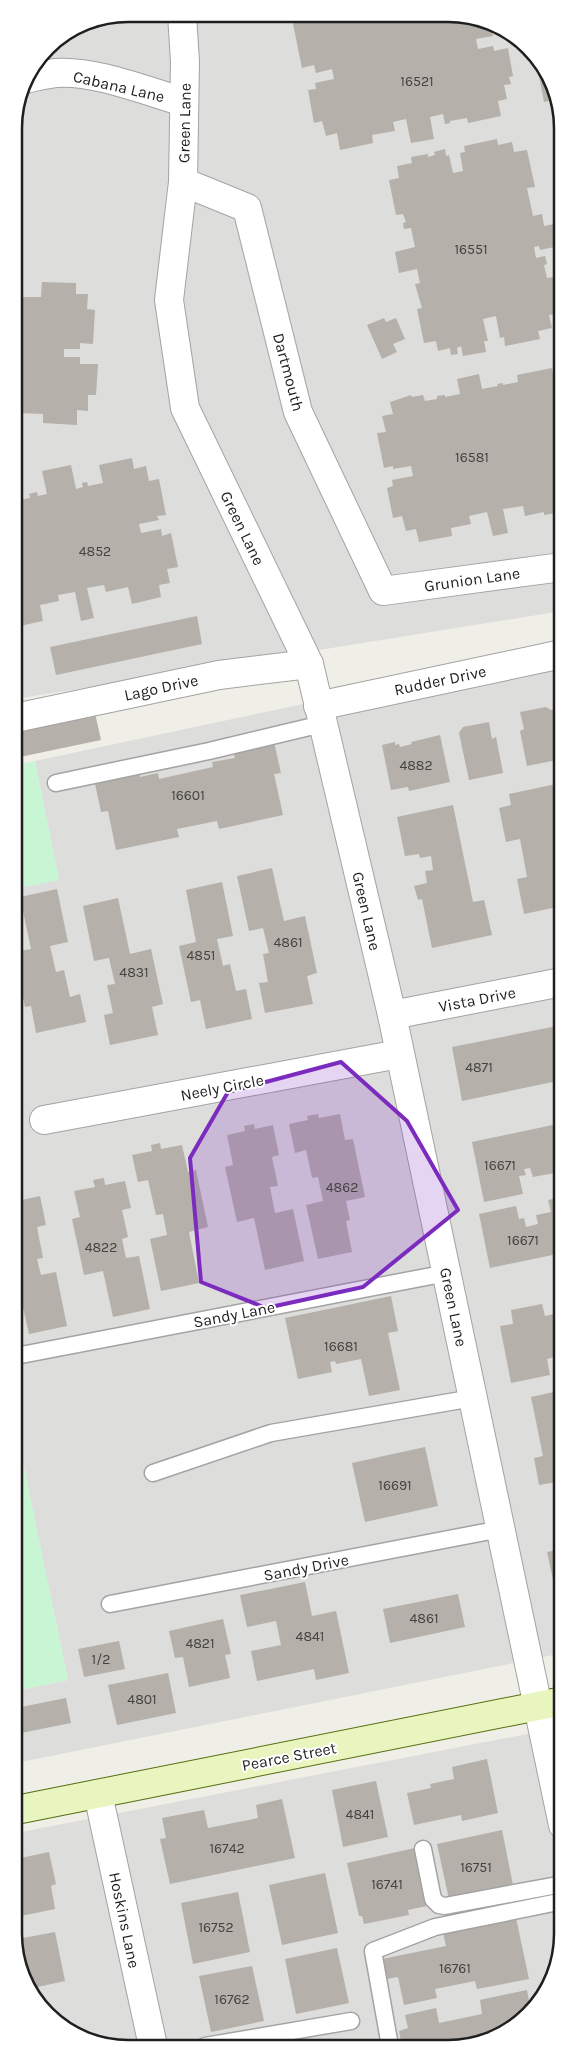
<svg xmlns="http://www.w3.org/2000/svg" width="577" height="2062" font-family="Karla,sans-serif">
	<rect width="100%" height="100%" fill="#efeee7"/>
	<g fill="#dddddc">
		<polygon points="129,14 471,16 530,48 561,107 562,611 15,699 14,122 26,78 48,47 85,22"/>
		<polygon points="562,649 563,1653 16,1763 16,1691 68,1680 15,1424 15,889 59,879 35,761"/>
		<polygon points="563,1727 563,1940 534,2009 470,2046 106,2046 47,2014 16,1955 16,1833"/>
	</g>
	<g fill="#c8f5d3">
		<polygon points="35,761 59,880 15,889 15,765"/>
		<polygon points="15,1424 68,1680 16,1691"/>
	</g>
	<g fill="#b5b0a9">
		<polygon points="306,15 471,16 498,31 492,32 493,36 476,39 478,49 493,46 494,51 508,48 513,76 509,77 511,84 504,85 507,99 498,101 501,116 468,123 467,118 450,121 450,123 445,124 443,114 430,117 434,139 411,143 406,119 393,122 395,131 372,135 373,143 340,150 337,133 326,136 322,121 314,123 308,90 316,89 315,83 334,79 332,69 316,73 314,65 302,68 292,19"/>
		<polygon points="536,60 557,99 544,102"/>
		<polygon points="497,139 498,145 512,142 514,152 527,150 535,187 527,188 533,216 542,214 544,226 554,224 559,246 540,250 539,246 534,247 536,258 545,256 547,264 544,265 547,278 555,277 561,313 549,315 552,328 538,331 540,339 505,346 504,337 500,338 496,316 483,319 488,341 484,341 486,352 463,356 461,346 457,348 458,354 451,355 450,348 438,351 436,341 424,343 417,309 422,308 415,284 420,283 417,269 399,273 395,252 415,247 411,228 404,229 403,223 406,222 403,214 396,215 389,180 399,178 397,166 412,163 411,157 428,154 428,157 435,155 434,152 445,149 446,156 449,155 453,173 463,171 460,153 465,152 464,146"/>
		<polygon points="561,152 561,177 560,177 555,154"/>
		<polygon points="42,282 76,283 76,294 88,294 87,309 95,310 93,344 80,343 80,349 64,349 64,357 80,357 80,364 98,364 96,395 88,395 88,411 77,410 77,425 43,423 43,414 19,413 19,403 14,403 14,302 21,303 21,297 41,297"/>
		<polygon points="384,318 386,322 396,318 405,339 393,344 397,352 382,359 367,325"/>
		<polygon points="552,368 554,380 561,379 561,433 555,435 558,448 561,447 562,512 544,515 544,512 525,516 523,506 503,509 508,533 493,536 487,512 469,516 471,524 451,528 452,536 419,542 416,529 406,531 402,516 393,518 387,488 393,486 392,480 413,476 411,466 393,469 393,466 384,468 377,433 386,432 382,416 393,414 390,402 411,395 412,397 423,395 425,401 437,399 437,396 445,395 445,397 460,394 457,379 479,374 482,389 498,386 497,384 503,383 503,385 518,382 517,375"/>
		<polygon points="132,458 134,469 146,466 149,481 159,479 166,515 157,516 159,520 139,524 141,533 161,529 162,536 171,533 178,567 167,569 170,583 159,585 161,597 132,604 128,587 106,592 104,585 87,588 94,618 81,621 75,592 58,595 59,601 40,605 43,621 15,627 14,480 19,500 30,498 29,494 37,492 38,496 47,494 42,471 71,465 76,489 83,487 82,483 87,482 88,486 103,483 99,465"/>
		<polygon points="197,616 202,644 56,675 50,647"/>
		<polygon points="546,707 551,710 558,709 562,729 562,759 527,766 520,731 524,729 520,712"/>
		<polygon points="95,713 101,740 15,758 15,730"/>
		<polygon points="489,722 492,739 496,737 503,773 469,780 459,733 463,727"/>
		<polygon points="440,735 450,782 409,791 408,787 391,790 382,745 395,742 395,745 399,744 400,747 412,744 411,742"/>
		<polygon points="274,742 281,773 274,774 283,815 219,829 217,821 177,829 179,837 116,850 108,811 101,812 94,779 139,770 140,777 158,773 159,779 213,767 212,762 235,758 233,751"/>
		<polygon points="561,783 562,824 559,824 562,841 562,906 524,914 517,879 527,877 520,839 506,842 499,808 511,805 509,794"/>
		<polygon points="453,805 473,902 484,900 492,935 432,948 422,899 418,900 414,886 427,883 425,871 433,870 431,856 420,858 419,854 405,856 397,817"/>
		<polygon points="272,868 284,921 305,916 317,973 307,976 313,1004 265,1013 259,983 268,982 263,954 269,953 263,928 249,931 237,876"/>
		<polygon points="222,882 233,936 217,939 223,966 230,964 236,991 246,989 252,1019 206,1029 200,1000 191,1002 179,946 196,942 186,890"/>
		<polygon points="57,889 68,942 50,946 56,972 64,970 70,997 80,994 86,1022 36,1033 31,1006 25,1007 15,959 15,952 31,949 20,897"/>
		<polygon points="118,898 130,954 151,949 163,1004 152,1007 158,1035 110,1045 104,1015 113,1013 107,985 115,984 109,958 94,961 83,906"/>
		<polygon points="562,1025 562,1080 462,1101 452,1047"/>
		<polygon points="318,1114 319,1118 340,1114 345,1140 353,1139 365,1197 346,1201 350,1220 346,1221 352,1252 318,1259 306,1205 323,1201 318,1177 312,1178 306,1150 295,1153 289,1124 308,1120 307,1116"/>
		<polygon points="562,1123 562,1179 560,1172 533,1177 530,1168 524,1169 526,1175 519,1176 523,1194 484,1202 472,1142"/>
		<polygon points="254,1124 255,1129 273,1125 279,1155 272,1157 278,1186 270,1187 275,1213 293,1209 304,1261 265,1270 254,1218 237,1222 225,1167 233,1165 227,1135 245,1131 244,1126"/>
		<polygon points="160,1143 161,1149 182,1145 188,1172 196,1170 208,1227 189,1232 199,1283 161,1291 150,1239 167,1235 163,1214 156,1215 148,1180 138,1182 132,1155 152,1151 151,1145"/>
		<polygon points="104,1178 105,1185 125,1181 131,1208 122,1210 128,1237 122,1239 126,1258 139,1256 150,1309 113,1317 103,1271 84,1275 72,1219 80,1217 74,1191 95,1187 93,1180"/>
		<polygon points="21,1194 22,1200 40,1196 46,1225 37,1227 43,1258 37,1259 41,1275 56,1272 67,1326 29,1334 19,1290 15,1291 15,1196"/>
		<polygon points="562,1197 562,1253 490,1268 479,1214 516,1206 519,1219 524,1218 526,1227 538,1224 536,1215 551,1212 548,1200"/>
		<polygon points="391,1296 398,1331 388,1333 400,1390 369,1396 361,1359 336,1364 335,1361 330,1362 332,1372 298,1379 285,1318"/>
		<polygon points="542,1304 545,1316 562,1312 562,1355 547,1359 550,1375 511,1383 500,1326 513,1324 511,1310"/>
		<polygon points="558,1391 562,1415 563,1481 539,1485 534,1458 543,1456 531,1397"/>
		<polygon points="425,1447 438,1506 365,1522 352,1463"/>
		<polygon points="563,1549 563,1621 562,1621 547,1552"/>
		<polygon points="305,1582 312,1616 336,1611 349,1673 316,1680 314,1669 257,1681 251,1651 281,1645 276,1621 247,1627 240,1595"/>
		<polygon points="458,1594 465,1627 390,1643 383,1609"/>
		<polygon points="223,1619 231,1654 225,1655 230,1678 189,1687 183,1657 175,1658 169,1631"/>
		<polygon points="119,1641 125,1669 84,1677 78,1649"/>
		<polygon points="168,1673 176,1713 117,1725 108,1685"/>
		<polygon points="66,1698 71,1723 16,1734 16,1708"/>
		<polygon points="487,1759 498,1813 462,1821 461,1815 414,1825 407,1793 431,1788 430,1784 454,1779 452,1767"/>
		<polygon points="376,1781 388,1837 343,1847 332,1790"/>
		<polygon points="282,1799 295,1858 170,1884 160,1839 166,1838 162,1818 204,1810 208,1828 258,1818 256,1805"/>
		<polygon points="502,1830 514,1890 450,1904 437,1844"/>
		<polygon points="415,1848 427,1906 408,1910 409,1915 364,1924 362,1916 359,1916 347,1863"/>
		<polygon points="49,1852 56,1884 51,1886 55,1909 16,1917 16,1859"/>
		<polygon points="325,1873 338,1933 282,1945 269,1885"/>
		<polygon points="238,1892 250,1952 193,1964 181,1903"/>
		<polygon points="516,1918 529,1979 477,1989 475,1981 435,1989 437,1998 404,2005 398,1977 386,1979 382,1959 446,1946 443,1933"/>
		<polygon points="55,1932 65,1981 33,1988 20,1964 23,1963 18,1939"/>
		<polygon points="337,1948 349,2003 296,2014 285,1959"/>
		<polygon points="252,1966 264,2021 211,2032 199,1976"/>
		<polygon points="527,1990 531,2011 470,2046 402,2046 399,2031 408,2028 405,2015 436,2008 439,2023 482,2014 480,2000"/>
	</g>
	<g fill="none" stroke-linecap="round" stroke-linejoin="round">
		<defs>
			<g id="lane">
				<polyline points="56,783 209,751 322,724"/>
				<polyline points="21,1355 447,1273"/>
				<polyline points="153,1473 271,1433 473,1398"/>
				<polyline points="110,1604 501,1529"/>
				<polyline points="423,1849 433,1899 439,1905 445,1906 563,1884"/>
				<polyline points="205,2046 351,2021"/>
				<polyline points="390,2046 373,1951 435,1927 563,1901"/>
			</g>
			<g id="street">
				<polyline points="182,14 185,62 183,182 169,300 185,408 309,664 392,1015 563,1825"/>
				<path d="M25,79C35,77 46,74 56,73C94,70 146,91 184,102"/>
				<polyline points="183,182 247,208 298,412 383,591 562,567"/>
				<polyline points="318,706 562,654"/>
				<polyline points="15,718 219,675 309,664"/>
				<polyline points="392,1015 562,982"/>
				<polyline points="44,1120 399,1054"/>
				<polyline points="98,1794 153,2046"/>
			</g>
			<polyline id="secondary" points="16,1810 563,1701"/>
		</defs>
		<use href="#lane" stroke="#a3a3a3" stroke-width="19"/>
		<use href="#street" stroke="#a3a3a3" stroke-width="30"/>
		<use href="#secondary" stroke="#546f0e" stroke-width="30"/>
		<use href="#lane" stroke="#fff" stroke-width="16"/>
		<use href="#street" stroke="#fff" stroke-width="28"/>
		<use href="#secondary" stroke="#e9f5bf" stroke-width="28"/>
	</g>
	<path fill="#7b2cbf" fill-opacity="0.2" stroke="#7b2cbf" stroke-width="4" stroke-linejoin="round" d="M341,1062L407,1121L458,1210L363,1287L266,1308L201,1282L190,1158L228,1092Z"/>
	<g text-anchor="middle" stroke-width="4" stroke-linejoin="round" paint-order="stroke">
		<g font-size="14" fill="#444342">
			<text x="417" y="86">16521</text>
			<text x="471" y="254">16551</text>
			<text x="472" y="462">16581</text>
			<text x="95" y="556">4852</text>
			<text x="416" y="770">4882</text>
			<text x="188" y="800">16601</text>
			<text x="288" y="947">4861</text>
			<text x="201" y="960">4851</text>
			<text x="134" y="977">4831</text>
			<text x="479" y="1072">4871</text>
			<text x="500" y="1170">16671</text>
			<text x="342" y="1192">4862</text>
			<text x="523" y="1245">16671</text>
			<text x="101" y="1252">4822</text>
			<text x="341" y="1351">16681</text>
			<text x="395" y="1490">16691</text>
			<text x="424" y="1623">4861</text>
			<text x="310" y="1641">4841</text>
			<text x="200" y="1648">4821</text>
			<text x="101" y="1664">1/2</text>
			<text x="142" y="1704">4801</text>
			<text x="360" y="1819">4841</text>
			<text x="227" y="1853">16742</text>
			<text x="476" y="1872">16751</text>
			<text x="387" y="1889">16741</text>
			<text x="216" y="1932">16752</text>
			<text x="455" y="1973">16761</text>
			<text x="232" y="2004">16762</text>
		</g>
		<g font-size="16" fill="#1f1f1f" stroke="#fff">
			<text transform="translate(119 86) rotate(13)" y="6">Cabana Lane</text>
			<text transform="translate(184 123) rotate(-89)" y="6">Green Lane</text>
			<text transform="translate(289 372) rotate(75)" y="6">Dartmouth</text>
			<text transform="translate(243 528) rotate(64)" y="6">Green Lane</text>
			<text transform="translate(472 579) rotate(-8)" y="6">Grunion Lane</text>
			<text transform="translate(440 680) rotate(-12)" y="6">Rudder Drive</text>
			<text transform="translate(161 687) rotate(-12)" y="6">Lago Drive</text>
			<text transform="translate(367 911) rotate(77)" y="6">Green Lane</text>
			<text transform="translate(477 999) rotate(-11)" y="6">Vista Drive</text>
			<text transform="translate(222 1087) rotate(-11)" y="6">Neely Circle</text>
			<text transform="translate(454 1307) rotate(78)" y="6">Green Lane</text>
			<text transform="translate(234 1314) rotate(-11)" y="6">Sandy Lane</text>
			<text transform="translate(306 1567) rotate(-11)" y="6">Sandy Drive</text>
			<text transform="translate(289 1756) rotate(-11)" y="6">Pearce Street</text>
			<text transform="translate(125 1920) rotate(78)" y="6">Hoskins Lane</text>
		</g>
	</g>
	<path d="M0 0H577V2062H0ZM128 22H448A106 106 0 0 1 554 128V1934A106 106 0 0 1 448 2040H128A106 106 0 0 1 22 1934V128A106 106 0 0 1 128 22Z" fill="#fff" fill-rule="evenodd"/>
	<path fill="none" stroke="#1f1f1f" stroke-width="2.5" d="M128 22H448A106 106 0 0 1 554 128V1934A106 106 0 0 1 448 2040H128A106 106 0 0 1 22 1934V128A106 106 0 0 1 128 22Z"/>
</svg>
